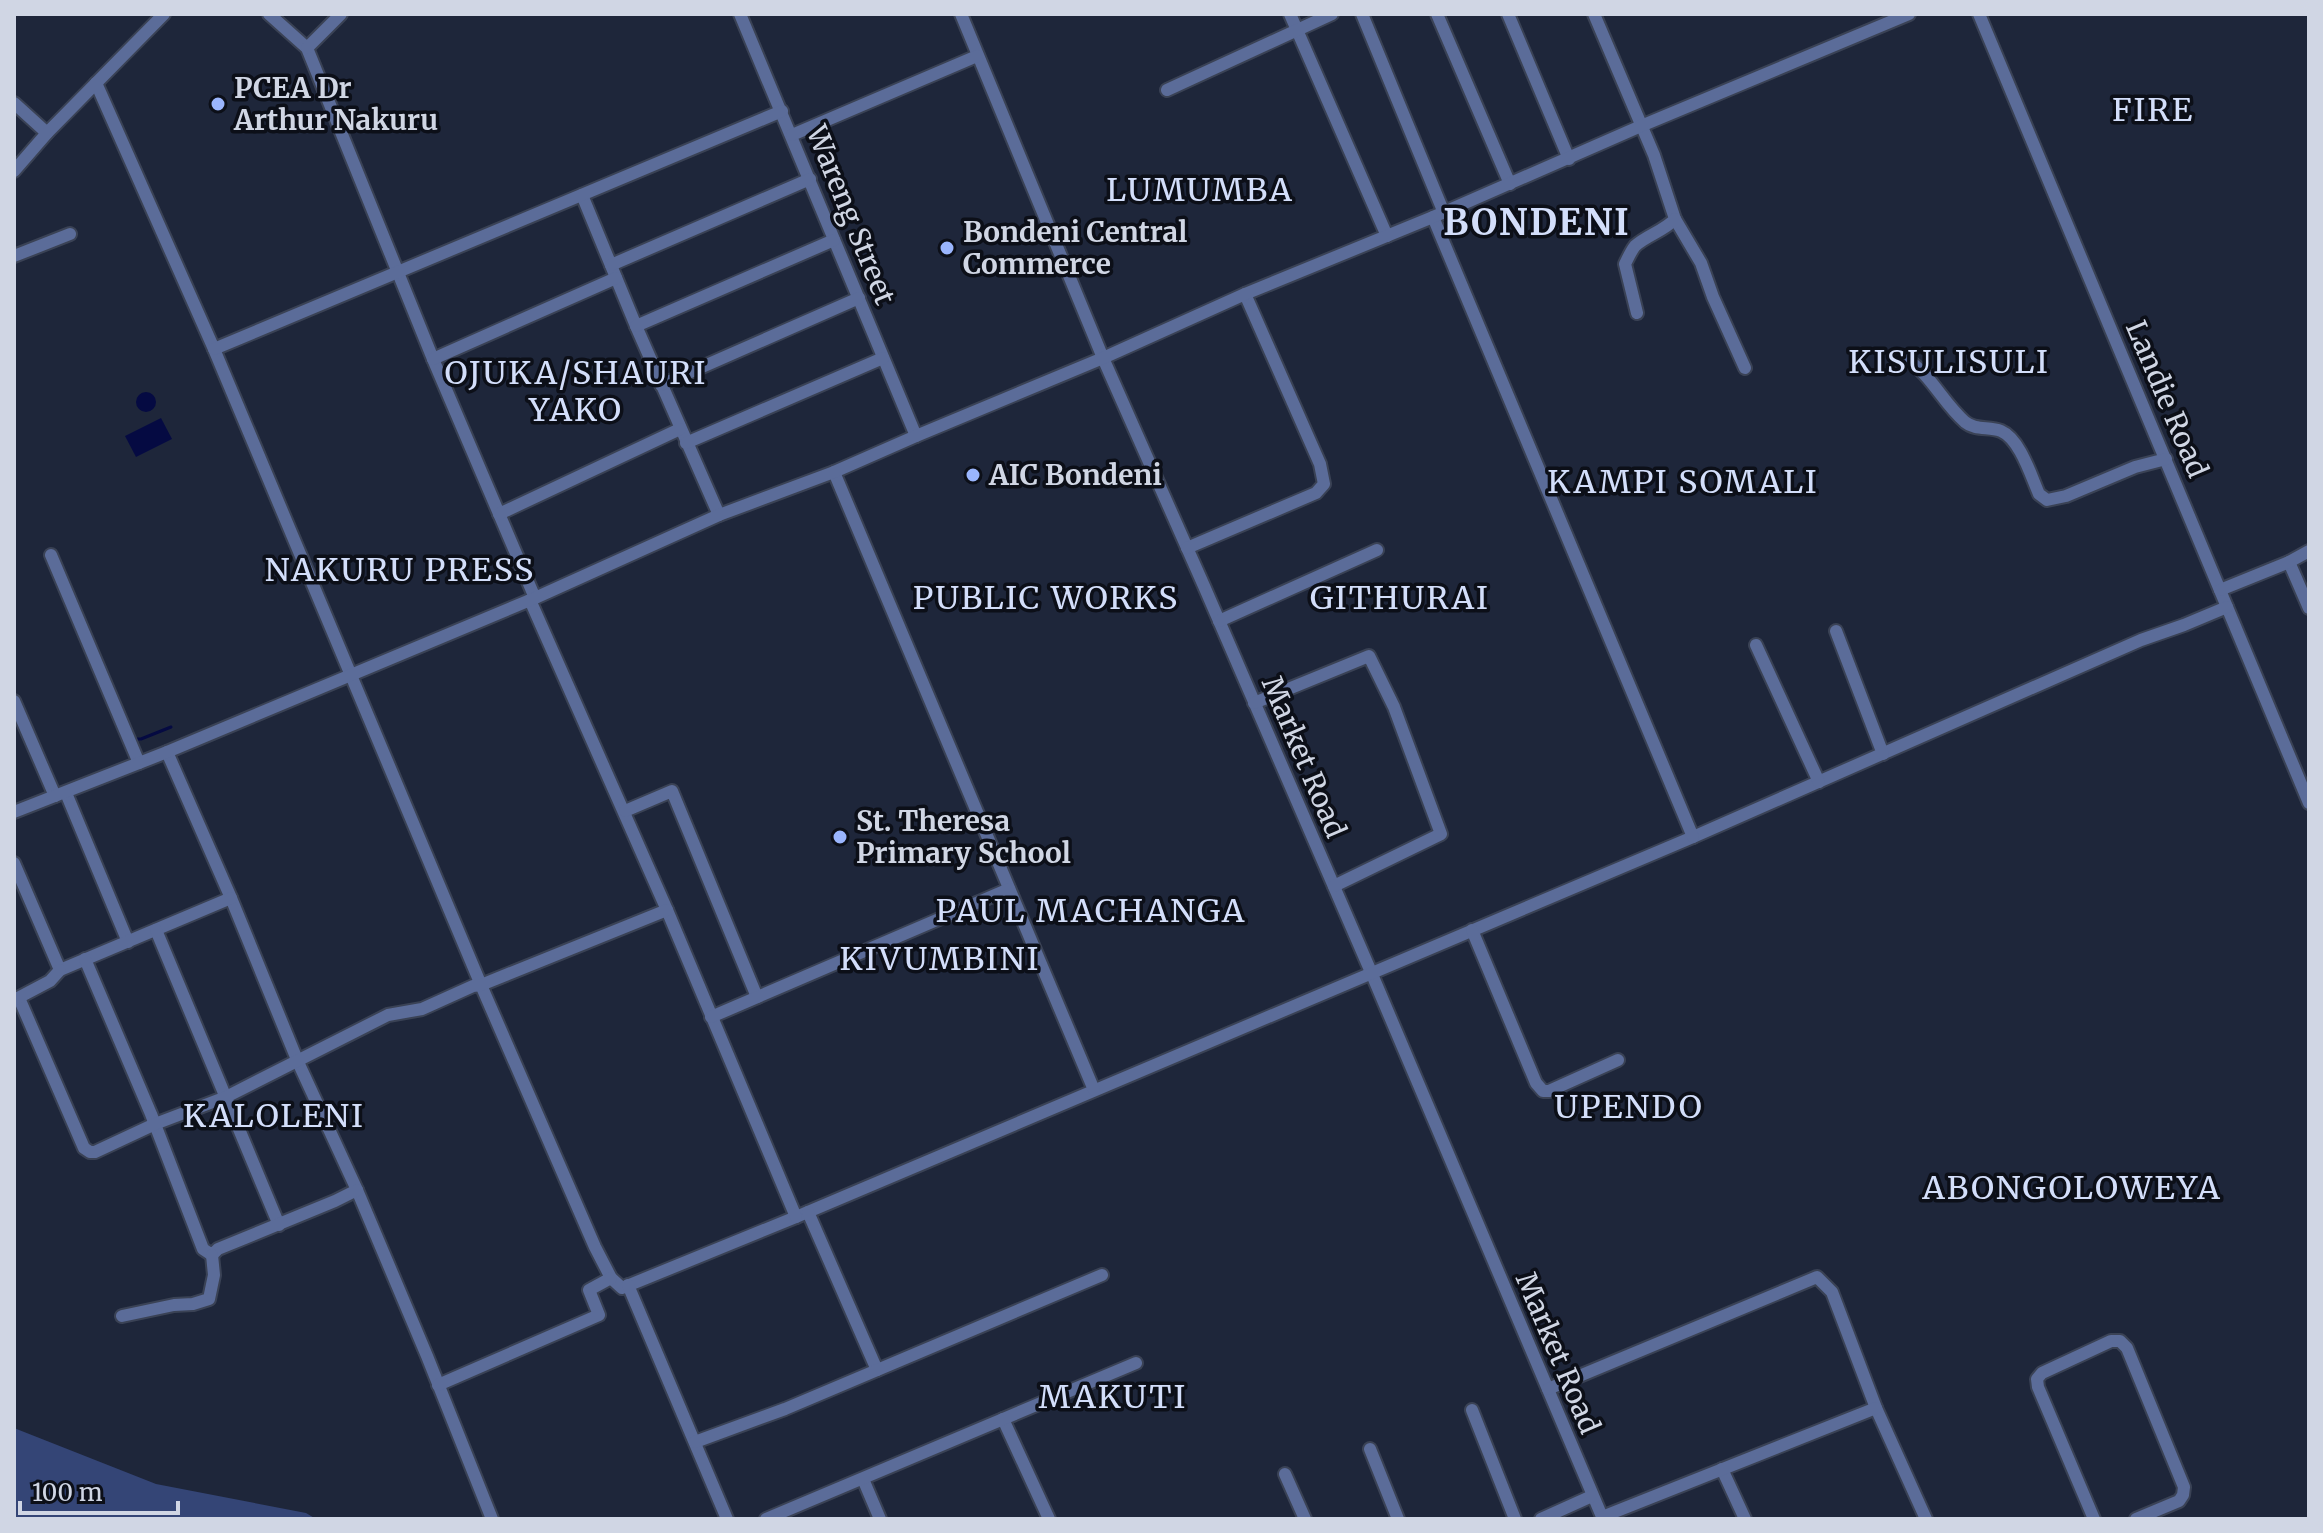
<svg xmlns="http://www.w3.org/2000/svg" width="2323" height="1533" font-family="Merriweather,serif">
	<rect width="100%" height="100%" fill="#1e263a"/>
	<polygon fill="#344576" points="14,1428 156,1484 306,1513 316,1519 14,1519"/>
	<g fill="#050a42">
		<circle cx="146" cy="402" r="10"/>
		<polygon points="161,418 172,439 136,457 125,436"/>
	</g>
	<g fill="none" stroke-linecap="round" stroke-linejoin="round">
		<g stroke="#050a42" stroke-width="3">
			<polyline points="133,739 141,739 171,727"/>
			<polyline points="1809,747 1818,765"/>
		</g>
		<defs>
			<g id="minor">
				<polyline points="269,14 307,48 433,359 535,598"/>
				<polyline points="740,14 916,436"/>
				<polyline points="961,14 1103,358 1204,586 1371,972 1603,1519"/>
				<polyline points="1290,14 1387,236"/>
				<polyline points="1362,14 1444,213"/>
				<polyline points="1437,14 1510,184"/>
				<polyline points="1508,14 1569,159"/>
				<path d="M1594,14L1654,155L1675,219C1664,231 1647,235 1635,246C1631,251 1628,258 1625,264L1637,313"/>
				<polyline points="1979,14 2309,803"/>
				<polyline points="307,48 341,14"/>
				<polyline points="96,83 214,349 481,985 595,1247 611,1278 622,1288 796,1217 1693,837 2141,640 2184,625 2227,607"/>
				<polyline points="1167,90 1332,14"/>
				<polyline points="14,103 47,133"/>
				<polyline points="792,135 977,56"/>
				<polyline points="14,171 47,133 164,14"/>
				<polyline points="582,195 636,326 719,515"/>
				<polyline points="1433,217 1693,837"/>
				<polyline points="1675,219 1701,263 1713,297 1745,368"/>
				<polyline points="14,256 70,234"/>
				<polyline points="611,265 810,179"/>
				<polyline points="636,326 834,240"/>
				<polyline points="214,349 782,111"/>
				<path d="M1905,358C1931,374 1942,402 1965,422C1976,431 1989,426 2001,431C2020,439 2031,476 2039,494L2047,500L2066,496L2135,467L2166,459"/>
				<polyline points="433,359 616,278"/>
				<polyline points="661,385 859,298"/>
				<polyline points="686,443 883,358"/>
				<polyline points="834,472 1094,1090"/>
				<polyline points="499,514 680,429"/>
				<polyline points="1187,548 1316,493 1324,484 1320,464 1245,294"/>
				<polyline points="51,555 139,763"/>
				<polyline points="2289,562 2309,608"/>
				<polyline points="2220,590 2289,562 2309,551"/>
				<polyline points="530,600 667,910 796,1217"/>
				<polyline points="1219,621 1377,550"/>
				<polyline points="1836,631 1883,754"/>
				<polyline points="1756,645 1819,782"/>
				<polyline points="14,701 55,796"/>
				<polyline points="1254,703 1369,656 1394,707 1441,834 1334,886"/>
				<polyline points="167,752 231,898 298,1062 357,1190 427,1356 492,1519"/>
				<polyline points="66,793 128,942"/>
				<polyline points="625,811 672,791 757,997"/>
				<polyline points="14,812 167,752 535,598 719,515 834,472 916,436 1103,358 1245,294 1433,217 1641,126 1909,14"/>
				<polyline points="14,863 60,970 231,898"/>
				<polyline points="156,930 279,1225"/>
				<polyline points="1472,930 1536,1083 1543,1091 1549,1091 1618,1060"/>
				<polyline points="85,959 151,1114 203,1249 212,1255 218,1249 335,1201 357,1190"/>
				<polyline points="19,998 84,1148 90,1152 95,1152 155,1124 226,1097 388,1015 422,1009 473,986 481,985 667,910"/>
				<polyline points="14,1000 50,981 60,970"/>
				<polyline points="711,1017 1009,889"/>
				<polyline points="808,1212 877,1370"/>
				<polyline points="628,1285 727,1519"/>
				<polyline points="122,1316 174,1305 193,1304 209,1299 214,1275 212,1255"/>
				<polyline points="438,1385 599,1315 589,1290 611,1278"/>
				<polyline points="1548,1389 1817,1277 1832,1292 1876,1408 1926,1519"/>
				<polyline points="1472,1410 1515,1519"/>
				<polyline points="1003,1419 1049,1519"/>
				<polyline points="695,1442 785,1409 1102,1275"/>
				<polyline points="1370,1449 1398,1519"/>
				<polyline points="1722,1469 1745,1519"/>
				<polyline points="1285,1474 1305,1519"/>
				<polyline points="863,1479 880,1519"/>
				<polyline points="1602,1517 1876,1408"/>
				<polyline points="766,1519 1136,1363"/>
				<polyline points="1541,1519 1592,1496"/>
				<polyline points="2094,1519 2038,1387 2037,1379 2042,1373 2111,1341 2120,1341 2127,1348 2184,1487 2183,1495 2179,1501 2136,1519"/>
			</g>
		</defs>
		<use href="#minor" stroke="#3a4255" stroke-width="16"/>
		<use href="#minor" stroke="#5b6c99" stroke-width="12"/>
	</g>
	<g fill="#9ab5fd" stroke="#0c0f18" stroke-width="3">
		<circle cx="218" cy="104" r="8"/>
		<circle cx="947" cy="248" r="8"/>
		<circle cx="973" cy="475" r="8"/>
		<circle cx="840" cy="837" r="8"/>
	</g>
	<g text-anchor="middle" stroke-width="7" stroke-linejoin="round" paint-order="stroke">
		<g font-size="28" font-weight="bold" fill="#d0d6e4" stroke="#0c0f18" text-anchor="start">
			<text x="234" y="98">PCEA Dr<tspan x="234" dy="32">Arthur Nakuru</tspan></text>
			<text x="963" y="242">Bondeni Central<tspan x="963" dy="32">Commerce</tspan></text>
			<text x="989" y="485">AIC Bondeni</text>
			<text x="856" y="831">St. Theresa<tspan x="856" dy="32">Primary School</tspan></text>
		</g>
		<g font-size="28" fill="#d0d6e4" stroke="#0c0f18">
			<text transform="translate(851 215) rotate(68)" y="10">Wareng Street</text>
			<text transform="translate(2167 399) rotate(67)" y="10">Landie Road</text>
			<text transform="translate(1304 757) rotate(67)" y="10">Market Road</text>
			<text transform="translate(1558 1353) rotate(67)" y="10">Market Road</text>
		</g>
		<g font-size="32" letter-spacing="2" fill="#d3defa" stroke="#0c0f18">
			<text x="2153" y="121">FIRE</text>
			<text x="1200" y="201">LUMUMBA</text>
			<text x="1949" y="373">KISULISULI</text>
			<text x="576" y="384">OJUKA/SHAURI<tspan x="576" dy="37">YAKO</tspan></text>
			<text x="1683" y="493">KAMPI SOMALI</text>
			<text x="400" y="581">NAKURU PRESS</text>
			<text x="1046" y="609">PUBLIC WORKS</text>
			<text x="1400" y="609">GITHURAI</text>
			<text x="1091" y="922">PAUL MACHANGA</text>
			<text x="940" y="970">KIVUMBINI</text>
			<text x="1629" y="1118">UPENDO</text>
			<text x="274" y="1127">KALOLENI</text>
			<text x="2072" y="1199">ABONGOLOWEYA</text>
			<text x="1113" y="1408">MAKUTI</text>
		</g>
		<g font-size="36" font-weight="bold" letter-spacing="2" fill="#d3defa" stroke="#0c0f18">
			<text x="1537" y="235">BONDENI</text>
		</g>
	</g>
	<rect width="2323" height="1533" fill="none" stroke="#d0d6e4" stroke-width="32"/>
	<path d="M20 1501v12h158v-12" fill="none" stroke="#d0d6e4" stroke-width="4"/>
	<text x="32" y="1501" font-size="24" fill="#d0d6e4" stroke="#0c0f18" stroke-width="6" paint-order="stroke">100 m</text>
</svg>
